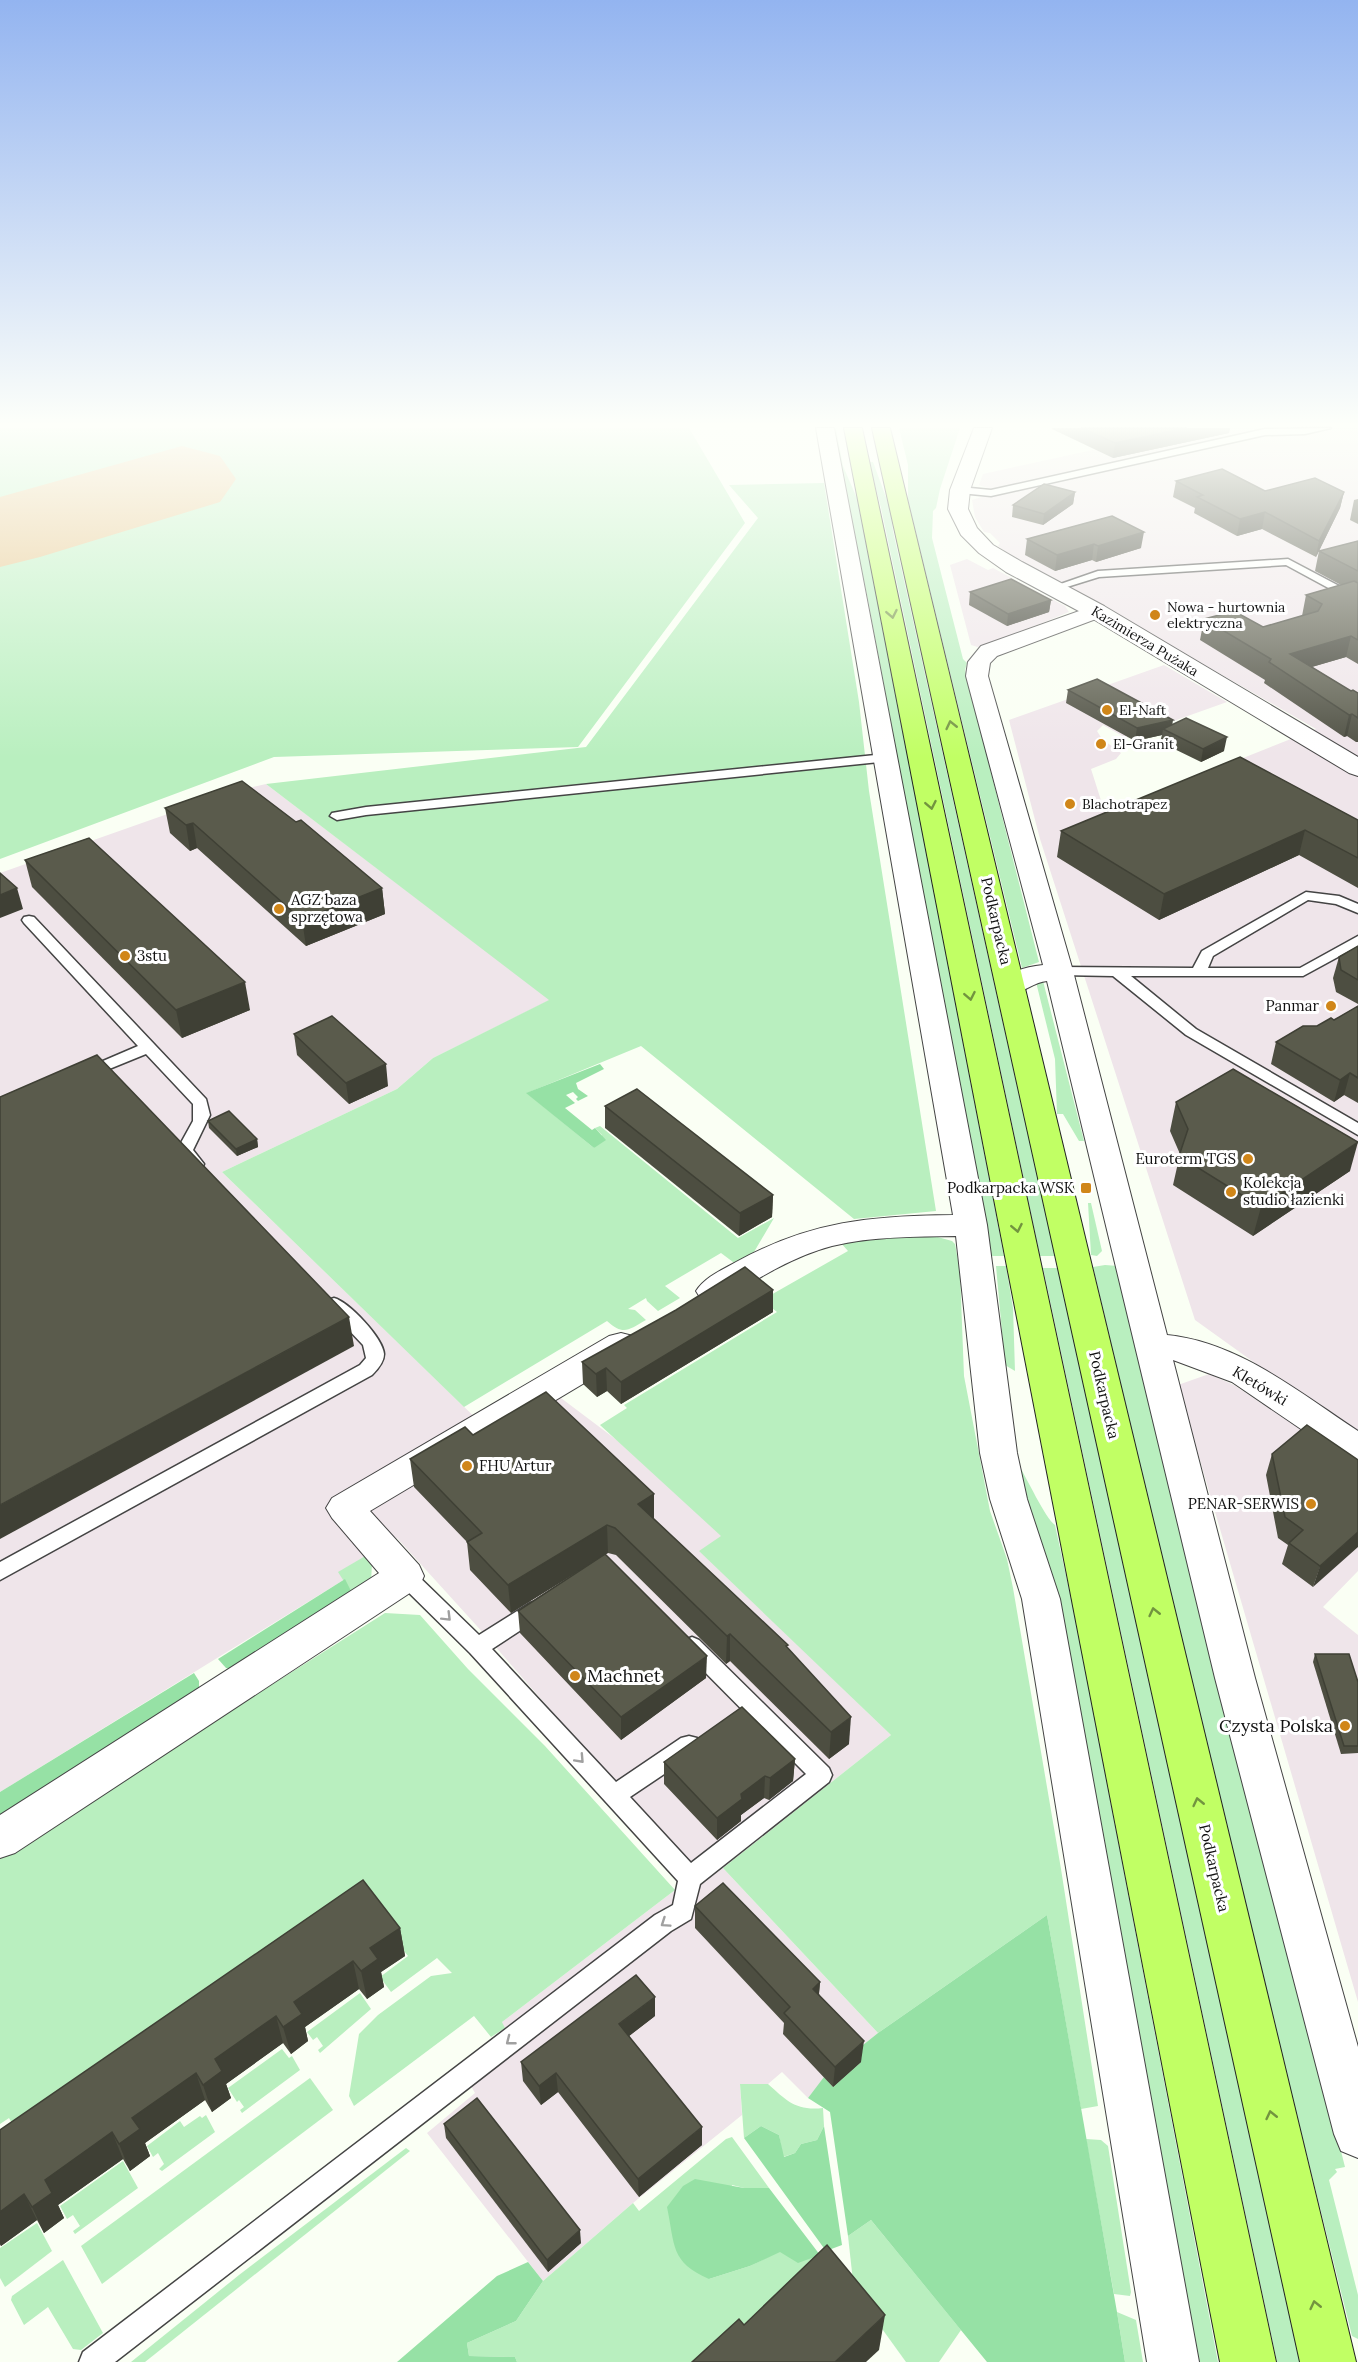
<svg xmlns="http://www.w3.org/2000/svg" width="1358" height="2362" font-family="Lora,serif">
	<rect width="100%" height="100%" fill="#fafff4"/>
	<g fill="#efe5ea">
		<polygon points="1193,428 1358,428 1358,1437 1195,1320 1040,839 1009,720 1164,665 1227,702 1126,738 1103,725 1097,731 1102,739 1121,753 1116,759 1091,769 1105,813 1316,729 1078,592 1016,560 998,546 1000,543 990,533 984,532 975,517 972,500 985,496 987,488 979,485 983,474"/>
		<polygon points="967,559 988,570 993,568 1065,606 1069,612 981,648 971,645 950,565"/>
		<polygon points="266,784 550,1000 433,1058 397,1089 222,1172 488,1430 553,1392 618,1441 722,1536 700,1551 891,1735 723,1868 878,2033 853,2053 861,2062 833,2087 824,2078 808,2098 782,2072 768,2084 740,2084 742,2115 633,2203 543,2281 427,2133 475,2093 460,2067 504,2028 502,2022 675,1890 701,1882 486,1636 397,1538 339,1572 345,1579 0,1792 0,873 230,792"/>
		<polygon points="1209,1374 1234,1385 1358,1467 1358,1571 1323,1607 1358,1635 1358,2002 1178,1385"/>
	</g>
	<g fill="#b9efbf">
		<polygon points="0,428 689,428 745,523 578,747 274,757 0,859"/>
		<polygon points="832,428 836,428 843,466 859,503 1004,1256 990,1256 868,600"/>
		<polygon points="899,428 960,428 940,489 936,508 933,511 932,538 963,659 967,663 965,670 1039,962 1022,968 908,500 908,465"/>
		<polygon points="869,462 873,462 890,508 893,531 1055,1256 1040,1256 881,508"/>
		<path d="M824,483L859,702L869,791L936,1211L854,1219L641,1046L527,1093L594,1148L602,1135L595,1128L600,1126L738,1238L774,1218L754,1252L737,1265L721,1253L665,1286L680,1298L658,1311L647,1301L646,1298L628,1309L635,1310L646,1320C628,1330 624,1336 607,1321L464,1407L222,1172L397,1089L433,1058L549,1000L266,784L586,747L758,518L729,485Z"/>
		<polygon points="1043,981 1084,1141 1079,1141 1063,1114 1057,1114 1055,1059 1037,986 1037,984"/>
		<polygon points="1088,1203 1091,1203 1102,1251 1097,1256 1091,1255"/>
		<polygon points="934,1236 952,1241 955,1244 960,1272 964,1376 990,1511 1007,1559 1013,1588 1061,1869 1098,2106 1081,2109 1047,1915 878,2033 723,1868 891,1735 699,1551 721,1536 600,1425 627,1408 624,1405 777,1312 762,1300 848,1251 840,1242 867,1237"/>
		<polygon points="1105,1265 1118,1266 1345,2167 1335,2169 1337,2172 1329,2180 1358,2295 1358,2339 1352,2336 1250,1927 1093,1267"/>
		<polygon points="996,1266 1006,1266 1013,1308 1015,1371 1005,1365"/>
		<polygon points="1043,1268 1058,1268 1300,2362 1277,2362"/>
		<path d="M1018,1464C1027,1478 1045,1518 1055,1525L1074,1612L1218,2362H1196Z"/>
		<polygon points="367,1555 372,1563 371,1583 354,1597 338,1572"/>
		<polygon points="385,1613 420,1615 468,1669 545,1746 675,1890 502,2022 505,2028 491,2037 474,2016 354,2106 349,2096 359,2034 378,2015 431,1976 452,1973 437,1958 391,1992 380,1977 408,1956 368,1905 24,2144 9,2118 0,2124 0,1857"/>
		<polygon points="360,1993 371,2009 320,2053 318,2050 323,2046 317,2037 313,2040 307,2032"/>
		<polygon points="282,2049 289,2058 292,2056 300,2070 242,2113 240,2110 244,2107 239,2100 237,2102 228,2088"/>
		<polygon points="310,2078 333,2110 102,2284 81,2246"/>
		<path d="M740,2084H768C787,2101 796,2111 823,2108L824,2126L817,2140L801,2144L795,2153L783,2157L779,2135L761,2126L744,2138Z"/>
		<polygon points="206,2115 215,2132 162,2171 159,2169 164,2164 158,2153 153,2157 147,2146 180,2121 184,2127 200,2116 202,2118"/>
		<polygon points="732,2137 769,2188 744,2188 732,2185 709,2279 750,2266 780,2251 820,2255 722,2362 517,2362 515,2357 469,2356 467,2343 516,2321 543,2281 633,2203 639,2211 726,2139"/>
		<polygon points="1086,2139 1101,2140 1108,2146 1131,2292 1130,2296 1114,2294"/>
		<polygon points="406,2148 410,2151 145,2362 131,2362 239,2275"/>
		<polygon points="123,2161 138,2188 75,2234 73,2231 80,2226 73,2215 67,2219 60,2206"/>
		<polygon points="871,2220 961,2330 939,2362 906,2362 854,2290 848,2236"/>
		<polygon points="37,2223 52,2251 5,2287 0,2278 0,2248"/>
		<polygon points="63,2260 103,2333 81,2350 73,2349 48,2307 24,2325 11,2300 12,2296"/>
		<polygon points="1117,2312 1136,2320 1143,2362 1125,2362"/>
	</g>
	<g fill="#96e1a5">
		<polygon points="600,1064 604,1069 576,1083 578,1089 588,1096 578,1101 576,1099 578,1097 573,1092 566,1095 575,1103 565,1108 592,1130 595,1128 606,1140 594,1148 526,1093"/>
		<polygon points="345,1579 354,1597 240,1672 226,1668 218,1659"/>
		<polygon points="194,1673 199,1681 199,1696 0,1820 0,1792"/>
		<polygon points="1047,1915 1117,2312 1125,2362 987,2362 871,2220 848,2236 830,2112 808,2098 824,2077 833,2087 861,2062 853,2053 878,2033"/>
		<polygon points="761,2126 779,2135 784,2157 795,2153 801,2144 817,2140 824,2126 842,2245 826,2251 744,2138"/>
		<path d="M695,2179L744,2188H769L820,2255L798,2263L780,2252L750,2266L709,2279C670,2262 675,2245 667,2207L683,2186Z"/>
		<polygon points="528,2262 543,2281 516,2321 467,2343 469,2356 515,2357 517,2362 397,2362 497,2276"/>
	</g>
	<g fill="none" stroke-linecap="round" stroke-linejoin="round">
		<polygon fill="#e5c286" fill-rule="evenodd" points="182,446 220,456 236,479 220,502 40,557 0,567 0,497"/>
		<defs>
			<g id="service">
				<polygon points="1331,428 1305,434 1265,435 991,496 960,493 955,490 960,487 991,490 1265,429"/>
				<polygon points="1288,559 1358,596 1358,604 1286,565 1099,577 1054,591 1049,588 1098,571"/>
				<polygon points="885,754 889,755 891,758 889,761 366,815 337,820 330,816 332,813 366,807"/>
				<polygon points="1306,892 1339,896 1358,904 1358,913 1336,904 1308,900 1213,956 1208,968 1300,968 1358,936 1358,946 1303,976 1131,976 1196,1029 1358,1123 1358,1135 1186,1035 1113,976 1059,975 1052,971 1059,967 1193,968 1202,951"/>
				<polygon points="29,916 34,917 206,1099 210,1115 193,1150 204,1164 202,1168 190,1168 177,1150 193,1121 193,1104 146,1054 92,1076 82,1076 79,1073 82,1070 138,1046 24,923 22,920 24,917"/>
				<path d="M334,1298C349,1302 383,1338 384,1354C384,1362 378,1369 372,1375L0,1580V1562L360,1365L366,1358L363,1345L328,1308L325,1304L328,1300Z"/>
				<polygon points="405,1568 412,1570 479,1635 530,1603 537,1601 544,1603 547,1609 544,1615 492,1649 616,1782 681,1738 689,1736 697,1738 700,1745 697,1752 630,1797 691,1863 806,1774 685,1652 682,1646 685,1640 692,1637 699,1640 829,1768 832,1775 829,1782 700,1884 691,1919 671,1931 115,2362 79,2362 83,2352 655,1915 673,1905 678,1881 470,1653 398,1582 395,1576 398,1570"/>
			</g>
			<g id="minor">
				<path d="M816,428H834L987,1225L1017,1453L1027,1499L1060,1599L1199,2362H1147L1022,1599L990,1499L980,1453L956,1236C915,1237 873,1236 832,1246C794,1256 758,1278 725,1299L713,1303L701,1299L696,1291C705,1277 722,1270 736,1262C811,1221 870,1216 953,1215Z"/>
				<path d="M1096,605L1104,606L1107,611L1104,616L997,656L990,663L988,676L1073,971L1167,1335C1239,1342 1300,1393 1358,1431V1463L1345,1459L1232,1382L1173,1360L1255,1678L1358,2047V2158L1341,2151L1334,2134L1215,1678L1047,981C1029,983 1020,998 1001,993L997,987C1008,971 1025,967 1043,965L966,676L968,662L981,646Z"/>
				<polygon points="621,1333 633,1336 638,1345 633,1354 370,1511 419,1565 424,1576 419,1587 15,1853 0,1858 0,1815 379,1573 332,1518 326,1508 332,1498 609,1336"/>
			</g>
			<polygon id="tertiary" points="974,428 992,428 970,490 968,509 977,528 993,545 1022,562 1104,606 1358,757 1358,776 1349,773 1088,616 1006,572 979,553 961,535 948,509 950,490"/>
			<g id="primary">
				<polygon points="844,428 862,428 1276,2362 1220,2362"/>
				<polygon points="872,428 890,428 1356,2362 1300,2362"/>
			</g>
		</defs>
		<use href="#service" stroke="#444" stroke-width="3"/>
		<use href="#minor" stroke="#444" stroke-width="2"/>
		<use href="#tertiary" stroke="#444" stroke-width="2"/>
		<use href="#primary" stroke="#222" stroke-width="2"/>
		<use href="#service" fill="#fff" fill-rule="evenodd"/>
		<use href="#minor" fill="#fff" fill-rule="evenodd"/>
		<use href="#tertiary" fill="#fff" fill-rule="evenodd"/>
		<use href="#primary" fill="#c1ff64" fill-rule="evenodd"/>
	</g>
	<g fill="#4d4e41">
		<polygon points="1052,428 1230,428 1229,433 1113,458 1052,429"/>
		<polygon points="1176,481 1265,491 1344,492 1340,508 1316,557 1262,529 1237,536 1194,513 1195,508 1173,497"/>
		<polygon points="1075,492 1073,504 1043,525 1012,517 1013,505"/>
		<polygon points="1358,499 1358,524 1350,520 1354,500"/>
		<polygon points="1112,516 1141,548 1096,562 1092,560 1055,571 1025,555 1027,539"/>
		<polygon points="1358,541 1358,664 1346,657 1312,667 1351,691 1358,693 1358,742 1356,742 1347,736 1344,737 1264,683 1265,680 1200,640 1204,619 1263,627 1302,616 1306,595 1341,585 1315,571 1319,551"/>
		<polygon points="970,592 1051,600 1049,612 1007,626 969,605"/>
		<polygon points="1068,690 1173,724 1224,751 1201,762 1160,742 1162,735 1135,741 1066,703"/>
		<polygon points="165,808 382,888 385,914 306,946 197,848 190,851 170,833"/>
		<polygon points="1358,820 1358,888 1299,855 1159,920 1057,857 1061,831"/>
		<polygon points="25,860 250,1010 182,1038 32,887"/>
		<polygon points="1358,946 1358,1004 1336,992 1333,978 1339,957"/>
		<polygon points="1358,1006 1358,1103 1344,1095 1334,1102 1271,1064 1276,1042 1334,1020"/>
		<polygon points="294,1034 388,1086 349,1104 297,1055"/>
		<polygon points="1176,1102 1350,1171 1253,1236 1173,1185 1180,1154 1170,1131"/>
		<polygon points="605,1106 773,1195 772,1217 739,1236 605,1128"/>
		<polygon points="208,1121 257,1139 258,1147 237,1156 209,1128"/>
		<polygon points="773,1290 773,1312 621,1404 607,1391 597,1397 583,1384 582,1362"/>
		<polygon points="473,1435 654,1494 654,1519 787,1648 849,1744 829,1759 730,1661 726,1664 616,1555 608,1553 605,1554 706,1678 621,1740 520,1633 518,1611 599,1558 511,1613 470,1570 467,1542 414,1487 410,1459"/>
		<polygon points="1272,1454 1358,1460 1313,1587 1282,1564 1288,1545 1278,1538 1266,1475"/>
		<polygon points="1315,1654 1358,1682 1358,1753 1341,1754 1313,1662"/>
		<polygon points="795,1759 793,1781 769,1800 764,1798 741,1815 741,1821 717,1840 664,1784 664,1762"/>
		<polygon points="695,1906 820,1982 819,1994 861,2062 833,2087 783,2034 784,2023 695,1928"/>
		<polygon points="400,1928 405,1956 381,1972 384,1987 367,1999 359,1989 305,2027 308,2041 291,2054 283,2043 226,2084 231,2098 212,2112 205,2100 145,2143 150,2156 130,2171 123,2159 58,2205 64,2218 44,2233 37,2220 1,2246 0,2244 0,2130"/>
		<polygon points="655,2016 629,2036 702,2145 639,2197 558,2092 541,2105 523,2081 521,2062"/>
		<polygon points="444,2124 581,2243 548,2272 446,2138"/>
	</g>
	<g fill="#3f4035">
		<polygon points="1187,428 1230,428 1229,433 1113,458 1115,443"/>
		<polygon points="1075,492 1073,504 1043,525 1044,514"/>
		<polygon points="1344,492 1340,508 1316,557 1319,541"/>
		<polygon points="1265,512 1262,529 1237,536 1240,519"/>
		<polygon points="1144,532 1141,548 1096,562 1098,546"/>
		<polygon points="1094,544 1092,560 1055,571 1057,555"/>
		<polygon points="1051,600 1049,612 1007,626 1008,614"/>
		<polygon points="1351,636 1346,657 1287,674 1290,654"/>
		<polygon points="1352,714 1347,736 1344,737 1349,715"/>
		<polygon points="1173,720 1171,733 1163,729 1162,735 1135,741 1137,728"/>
		<polygon points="1227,737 1224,751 1201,762 1203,749"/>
		<polygon points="193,823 197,848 190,851 186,825"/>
		<polygon points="1305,830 1299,855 1159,920 1164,894"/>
		<polygon points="17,888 23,909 0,918 0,895"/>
		<polygon points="382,888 385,914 306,946 302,920"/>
		<polygon points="245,982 250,1010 182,1038 176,1010"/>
		<polygon points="386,1064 388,1086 349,1104 346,1083"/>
		<polygon points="1350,1073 1344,1095 1334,1102 1340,1080"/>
		<polygon points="257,1139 258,1147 237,1156 236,1149"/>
		<polygon points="1358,1142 1350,1171 1253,1236 1261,1207"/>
		<polygon points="773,1195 772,1217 739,1236 740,1213"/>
		<polygon points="773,1290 773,1312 621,1404 621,1382"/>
		<polygon points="349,1317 354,1346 0,1539 0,1505"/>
		<polygon points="606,1368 607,1391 597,1397 596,1374"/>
		<polygon points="654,1494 654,1522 638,1504"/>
		<polygon points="607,1525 608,1553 511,1613 508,1585"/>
		<polygon points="1358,1532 1358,1547 1313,1587 1320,1566"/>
		<polygon points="730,1634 730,1661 726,1664 727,1636"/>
		<polygon points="707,1656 706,1678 621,1740 621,1717"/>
		<polygon points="851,1717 849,1744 829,1759 831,1732"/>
		<polygon points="795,1759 793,1781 769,1800 770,1778"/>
		<polygon points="765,1776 764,1798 741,1815 741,1821 717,1840 717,1818 741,1794"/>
		<polygon points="400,1928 405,1956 381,1972 384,1987 367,1999 361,1971 370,1948"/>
		<polygon points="353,1961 359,1989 305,2027 308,2041 291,2054 283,2027 294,2002"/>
		<polygon points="820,1982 818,2004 813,1989"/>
		<polygon points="655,1997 655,2016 620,2043 619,2024"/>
		<polygon points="276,2016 283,2043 226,2084 231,2098 212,2112 203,2085 215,2059"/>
		<polygon points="864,2041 861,2062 833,2087 835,2067"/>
		<polygon points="196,2073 205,2100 145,2143 150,2156 130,2171 119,2144 132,2118"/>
		<polygon points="556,2073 558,2092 541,2105 539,2086"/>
		<polygon points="702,2127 702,2145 639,2197 638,2179"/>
		<polygon points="112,2132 123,2159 58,2205 64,2218 44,2233 32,2207 45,2180"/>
		<polygon points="24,2194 37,2220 1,2246 0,2244 0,2212"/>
		<polygon points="580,2230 581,2243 548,2272 547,2260"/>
		<polygon points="885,2315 879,2350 866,2362 835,2362"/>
	</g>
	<g fill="#5a5b4c" stroke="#3f4035" stroke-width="1.5">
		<polygon points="1081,428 1187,428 1115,443"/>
		<polygon points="1222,469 1265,491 1315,478 1344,492 1319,541 1265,512 1240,519 1197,497 1203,495 1176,481"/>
		<polygon points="1044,484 1075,492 1044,514 1013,505"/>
		<polygon points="1112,516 1144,532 1098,546 1094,544 1057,555 1027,539"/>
		<polygon points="1358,541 1358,571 1319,551"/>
		<polygon points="1011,579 1051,600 1008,614 970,592"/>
		<polygon points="1354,581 1358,583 1358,640 1351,636 1290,654 1351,691 1353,690 1358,693 1358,718 1352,714 1349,715 1269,662 1271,659 1204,619 1234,611 1263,627 1318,611 1322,604 1306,595"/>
		<polygon points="1097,679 1173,720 1137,728 1068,690"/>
		<polygon points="1186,718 1227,737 1203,749 1163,729"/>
		<polygon points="1240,757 1358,820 1358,858 1305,830 1164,894 1061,831"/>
		<polygon points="242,781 296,822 301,820 382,888 302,920 193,823 186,825 165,808"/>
		<polygon points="89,838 245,982 176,1010 25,860"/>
		<polygon points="0,873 17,888 0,895"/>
		<polygon points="1358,946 1358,980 1341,970 1339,957"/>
		<polygon points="1358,1006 1358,1078 1350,1073 1340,1080 1276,1042 1303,1026 1317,1026 1331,1018 1334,1020"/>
		<polygon points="332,1016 386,1064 346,1083 294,1034"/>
		<polygon points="97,1055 349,1317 0,1505 0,1097"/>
		<polygon points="1233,1069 1358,1142 1261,1207 1179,1156 1188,1129 1176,1102"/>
		<polygon points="637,1089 773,1195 740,1213 605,1106"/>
		<polygon points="229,1111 257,1139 236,1149 208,1121"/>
		<polygon points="745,1267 773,1290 621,1382 606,1368 596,1374 582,1362 676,1310"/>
		<polygon points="546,1392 654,1494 638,1504 788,1645 786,1646 851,1717 831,1732 730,1634 727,1636 615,1528 607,1525 508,1585 467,1542 482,1533 410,1459 465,1427 473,1435"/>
		<polygon points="1307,1425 1358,1460 1358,1532 1320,1566 1289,1543 1303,1530 1285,1517 1272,1454"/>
		<polygon points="605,1554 707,1656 621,1717 518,1611"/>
		<polygon points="1315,1654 1349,1654 1358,1682 1358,1746 1344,1746"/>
		<polygon points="742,1707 795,1759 770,1778 765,1776 741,1794 742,1799 717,1818 664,1762"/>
		<polygon points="363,1880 400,1928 370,1948 378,1959 361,1971 353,1961 294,2002 302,2014 283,2027 276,2016 215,2059 222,2071 203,2085 196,2073 132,2118 140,2129 119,2144 112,2132 45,2180 52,2193 32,2207 24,2194 0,2212 0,2130"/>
		<polygon points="723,1883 820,1982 813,1989 864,2041 835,2067 784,2013 790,2007 695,1906"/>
		<polygon points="636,1975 655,1997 619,2024 702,2127 638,2179 556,2073 539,2086 521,2062"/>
		<polygon points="477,2098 580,2230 547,2260 444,2124"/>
		<polygon points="827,2245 885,2315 835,2362 692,2362 739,2319 744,2325"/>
	</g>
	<defs><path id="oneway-chevron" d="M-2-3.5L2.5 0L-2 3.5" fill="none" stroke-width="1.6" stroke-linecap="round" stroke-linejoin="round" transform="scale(1.5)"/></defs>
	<g stroke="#72943f">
		<use href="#oneway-chevron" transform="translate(892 614) rotate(79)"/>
		<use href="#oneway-chevron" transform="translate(951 725) rotate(-103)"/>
		<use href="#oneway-chevron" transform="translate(931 805) rotate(79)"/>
		<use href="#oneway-chevron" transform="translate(970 996) rotate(79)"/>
		<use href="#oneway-chevron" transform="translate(1017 1228) rotate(79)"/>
		<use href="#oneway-chevron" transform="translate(1154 1612) rotate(-103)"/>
		<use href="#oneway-chevron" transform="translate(1198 1802) rotate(-103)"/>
		<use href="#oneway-chevron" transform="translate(1271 2115) rotate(-103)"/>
		<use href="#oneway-chevron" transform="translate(1315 2305) rotate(-103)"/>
	</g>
	<g stroke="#a0a0a0">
		<use href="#oneway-chevron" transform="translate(447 1617) rotate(45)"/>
		<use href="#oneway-chevron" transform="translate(580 1759) rotate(47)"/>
		<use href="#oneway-chevron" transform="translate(665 1923) rotate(146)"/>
		<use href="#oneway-chevron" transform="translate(510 2041) rotate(142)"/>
	</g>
	<linearGradient id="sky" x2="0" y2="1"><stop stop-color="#93b4f0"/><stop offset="0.56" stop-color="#fdfffa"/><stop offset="1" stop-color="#fdfffa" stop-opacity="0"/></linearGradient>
	<rect width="1358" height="758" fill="url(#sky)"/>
	<g fill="#d08619" stroke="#fff" stroke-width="2">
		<circle cx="1155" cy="615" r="6"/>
		<circle cx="1107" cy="710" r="6"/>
		<circle cx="1101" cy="744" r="6"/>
		<circle cx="1070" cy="804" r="6"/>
		<circle cx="279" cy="909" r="6"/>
		<circle cx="125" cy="956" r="6"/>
		<circle cx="1331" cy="1006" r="6"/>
		<circle cx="1248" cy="1159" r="6"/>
		<rect x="1080" y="1182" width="12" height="12" rx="3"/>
		<circle cx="1231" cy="1192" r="6"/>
		<circle cx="467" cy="1466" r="6"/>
		<circle cx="1311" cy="1504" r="6"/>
		<circle cx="575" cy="1676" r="6"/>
		<circle cx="1345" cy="1726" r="6"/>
	</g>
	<g text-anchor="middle" stroke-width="6" stroke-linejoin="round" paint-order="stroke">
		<g font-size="14" fill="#111" stroke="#fff" text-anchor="start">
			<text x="1167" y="612">Nowa - hurtownia<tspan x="1167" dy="16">elektryczna</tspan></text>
			<text x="1119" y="715">El-Naft</text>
			<text x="1113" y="749">El-Granit</text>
			<text x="1082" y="809">Blachotrapez</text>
		</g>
		<g font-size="14" fill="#111" stroke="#fff">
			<text transform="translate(1145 641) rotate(31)" y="5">Kazimierza Pużaka</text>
		</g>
		<g font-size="15" fill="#111" stroke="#fff" text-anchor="start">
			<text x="291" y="905">AGZ baza<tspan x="291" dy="17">sprzętowa</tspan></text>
			<text x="137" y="961">3stu</text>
			<text x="1319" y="1011" text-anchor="end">Panmar</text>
			<text x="1236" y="1164" text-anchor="end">Euroterm TGS</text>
			<text x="1243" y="1188">Kolekcja<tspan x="1243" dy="17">studio łazienki</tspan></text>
			<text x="1074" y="1193" text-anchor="end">Podkarpacka WSK</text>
			<text x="479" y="1471">FHU Artur</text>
			<text x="1299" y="1509" text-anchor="end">PENAR-SERWIS</text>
		</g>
		<g font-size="15" fill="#111" stroke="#fff">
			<text transform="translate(996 921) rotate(77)" y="5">Podkarpacka</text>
			<text transform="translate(1260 1386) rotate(31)" y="5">Kletówki</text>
			<text transform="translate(1104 1395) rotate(77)" y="5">Podkarpacka</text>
			<text transform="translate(1214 1868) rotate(77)" y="5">Podkarpacka</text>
		</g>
		<g font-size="18" fill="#111" stroke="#fff" text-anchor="start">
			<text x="587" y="1682">Machnet</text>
			<text x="1333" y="1732" text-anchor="end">Czysta Polska</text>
		</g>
	</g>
</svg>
